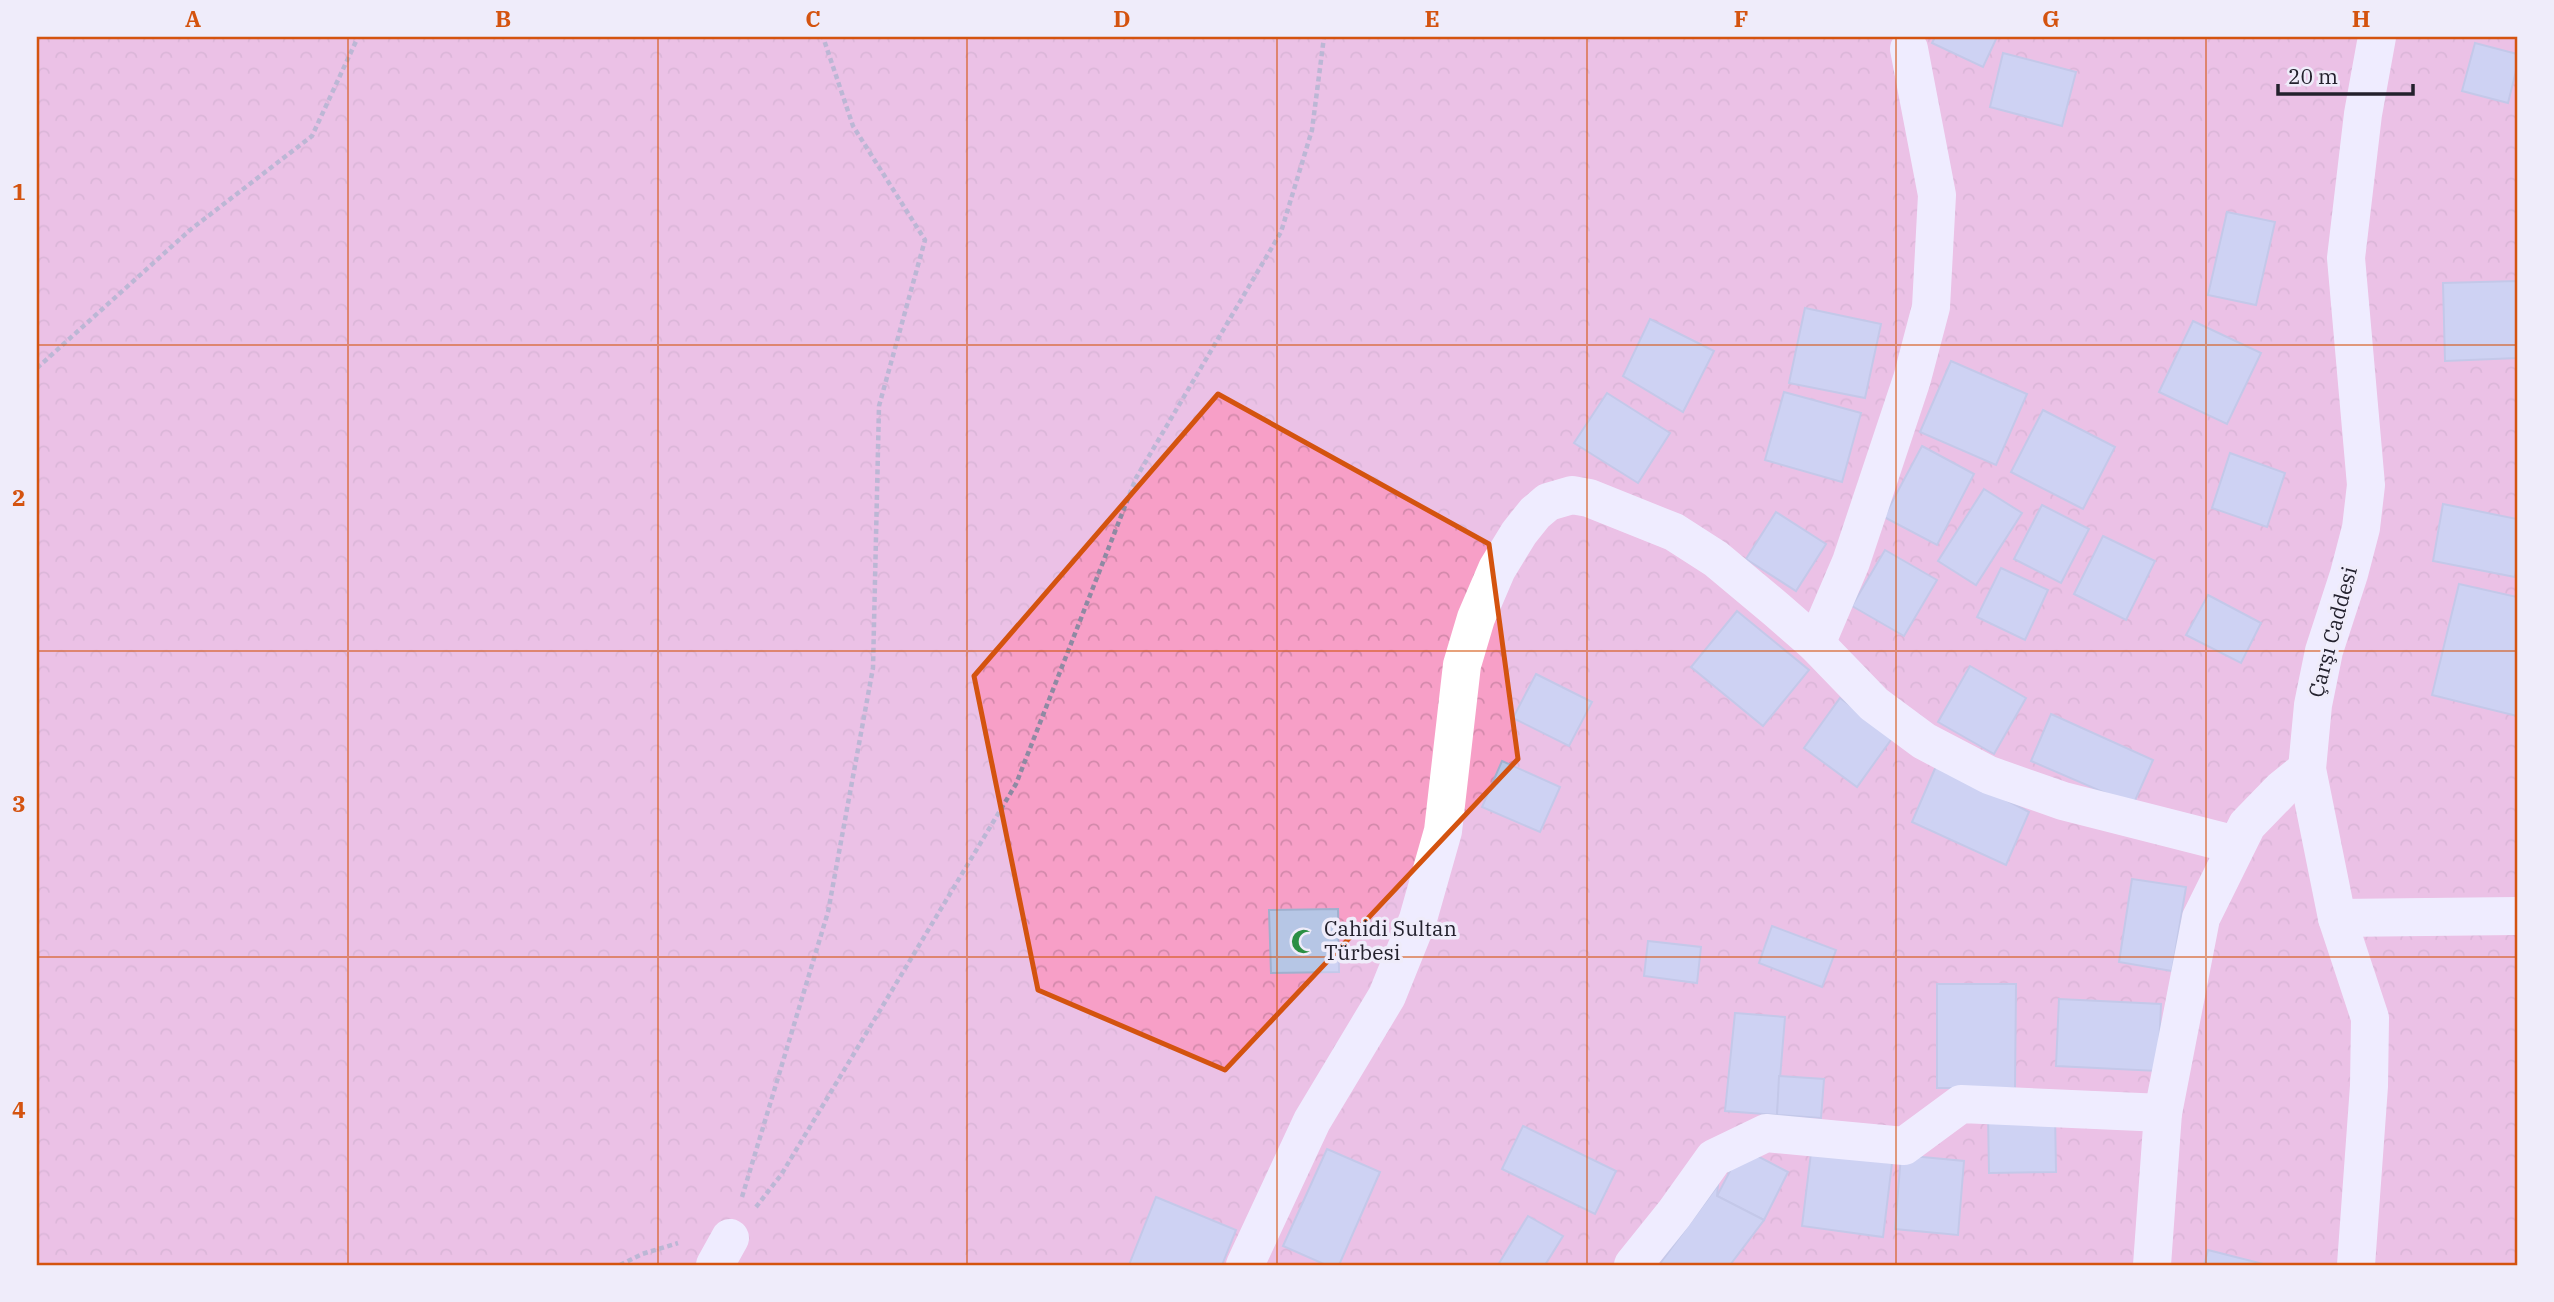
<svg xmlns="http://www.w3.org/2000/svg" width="2554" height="1302" font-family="'IBM Plex Serif',serif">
	<defs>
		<pattern id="park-crowns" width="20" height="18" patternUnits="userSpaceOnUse" patternTransform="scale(1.75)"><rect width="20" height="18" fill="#f79fc7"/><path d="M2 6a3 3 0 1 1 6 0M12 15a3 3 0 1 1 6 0" fill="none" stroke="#d389ab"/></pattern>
	</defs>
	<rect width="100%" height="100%" fill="#e2dcff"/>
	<rect fill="url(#park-crowns)" x="37" y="37" width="2480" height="1228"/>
	<g fill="#b6c6e5" stroke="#a0b0ce" stroke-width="2">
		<polygon points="1935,37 1997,37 1983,67 1932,43"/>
		<polygon points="2475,43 2517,54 2517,67 2508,103 2462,91"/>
		<polygon points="2003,53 2076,72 2062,126 1990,107"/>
		<polygon points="2227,212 2275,222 2256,305 2208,295"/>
		<polygon points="2517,281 2517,358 2445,361 2443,283"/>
		<polygon points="1805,308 1881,324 1865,398 1789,383"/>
		<polygon points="1650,319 1714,351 1683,412 1623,376"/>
		<polygon points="2193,321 2261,353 2227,424 2159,392"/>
		<polygon points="1951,361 2027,394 1996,465 1920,432"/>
		<polygon points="1784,392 1861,413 1842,482 1765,460"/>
		<polygon points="1607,393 1670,433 1638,483 1574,443"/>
		<polygon points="2043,410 2115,447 2083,509 2011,472"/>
		<polygon points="1922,446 1974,474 1937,545 1884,517"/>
		<polygon points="2230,453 2285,473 2267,527 2212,508"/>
		<polygon points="1984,489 2022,513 1976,585 1938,561"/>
		<polygon points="2443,504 2517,519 2517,564 2515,577 2433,561"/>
		<polygon points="2042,505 2089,529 2061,583 2014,559"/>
		<polygon points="1776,512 1826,544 1796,591 1746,559"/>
		<polygon points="2103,536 2155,561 2126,620 2074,594"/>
		<polygon points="1885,550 1937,580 1904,636 1852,606"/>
		<polygon points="2001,568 2048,590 2025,640 1977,617"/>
		<polygon points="2459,584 2517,597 2517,716 2432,695"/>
		<polygon points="2208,595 2261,623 2241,663 2186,635"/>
		<polygon points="1737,611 1809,670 1763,726 1691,667"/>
		<polygon points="1970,666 2026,698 1994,754 1938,722"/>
		<polygon points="1536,674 1592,702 1569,746 1513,718"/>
		<polygon points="1840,698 1893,737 1857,787 1804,748"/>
		<polygon points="2051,714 2153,760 2133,805 2031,761"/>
		<polygon points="1502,761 1560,787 1540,832 1482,807"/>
		<polygon points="1937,764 2029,812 2006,865 1912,822"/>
		<polygon points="2132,879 2186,887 2172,971 2119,962"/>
		<polygon points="1338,909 1339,972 1271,973 1269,910"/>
		<polygon points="1772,926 1836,950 1822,987 1759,963"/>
		<polygon points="1648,941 1701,947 1697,983 1644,976"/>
		<polygon points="1937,984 2016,984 2015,1088 1937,1088"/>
		<polygon points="2059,999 2161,1004 2158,1071 2056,1066"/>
		<polygon points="1735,1013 1785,1017 1777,1115 1725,1111"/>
		<polygon points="1779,1076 1824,1079 1821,1118 1777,1115"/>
		<polygon points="1988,1114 2055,1114 2056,1172 1989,1173"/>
		<polygon points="1523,1126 1616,1171 1595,1214 1502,1169"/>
		<polygon points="1742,1148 1788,1172 1764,1220 1717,1196"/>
		<polygon points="1327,1149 1380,1172 1339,1265 1326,1265 1283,1246"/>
		<polygon points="1811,1153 1892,1163 1883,1237 1802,1226"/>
		<polygon points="1901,1155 1964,1161 1958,1235 1895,1229"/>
		<polygon points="1718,1185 1717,1196 1764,1220 1730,1265 1659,1265"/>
		<polygon points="1156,1197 1236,1230 1222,1265 1129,1265"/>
		<polygon points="1528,1216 1563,1236 1545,1265 1498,1265"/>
		<polygon points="2208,1250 2267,1265 2204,1265"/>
	</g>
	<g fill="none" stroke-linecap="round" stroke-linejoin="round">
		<g stroke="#8e8aa3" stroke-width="4.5" stroke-dasharray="5 3.5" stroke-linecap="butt">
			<polyline points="37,368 190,230 312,136 358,37"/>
			<polyline points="742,1197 828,912 873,668 879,406 925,240 853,126 823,37"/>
			<polyline points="756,1207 781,1175 1016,784 1136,478 1281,232 1312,130 1324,37"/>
			<polyline points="620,1265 642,1254 678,1243"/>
		</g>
		<g stroke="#fff" stroke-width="38">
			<polyline points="1816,644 1851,562 1912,379 1931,307 1937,195 1909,49"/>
			<polyline points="2337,918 2517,916"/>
			<polyline points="715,1265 730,1238"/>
			<polyline points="1245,1265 1312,1121 1387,996 1418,919 1443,831 1462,665 1476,618 1497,569 1519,533 1535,513 1548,502 1572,495 1589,498 1674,532 1716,559 1777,610 1816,644 1874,704 1924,741 1989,775 2063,801 2236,845"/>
			<polyline points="1633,1265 1674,1214 1714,1158 1766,1133 1904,1146 1961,1104 2163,1113"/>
			<polyline points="2152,1265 2163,1113 2201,918 2247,825 2282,789 2307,769"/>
			<polyline points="2356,1265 2369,1086 2370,1018 2337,918 2307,769 2313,705 2324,651 2349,574 2361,528 2366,485 2346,258 2363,114 2377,37"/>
		</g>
	</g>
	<path d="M0 0H2554V1302H0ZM1218,394L1489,544L1518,759L1225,1070L1038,990L974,676Z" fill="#e2dcff" fill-opacity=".55" fill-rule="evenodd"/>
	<path fill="none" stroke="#d4530f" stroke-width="5" stroke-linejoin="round" d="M1218,394L1489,544L1518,759L1225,1070L1038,990L974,676Z"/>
	<path fill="none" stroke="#d4530f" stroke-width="2" stroke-opacity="0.55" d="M348,37V1265M658,37V1265M967,37V1265M1277,37V1265M1587,37V1265M1896,37V1265M2206,37V1265M37,345H2517M37,651H2517M37,957H2517"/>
	<defs>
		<symbol id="mosque-bare" viewBox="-9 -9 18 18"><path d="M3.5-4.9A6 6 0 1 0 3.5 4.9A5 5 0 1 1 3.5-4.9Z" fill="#2b8f44" stroke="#efecfa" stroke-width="2.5" paint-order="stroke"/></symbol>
	</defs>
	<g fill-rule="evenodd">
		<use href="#mosque-bare" x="1286" y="924" width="35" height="35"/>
	</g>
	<g text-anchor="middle" stroke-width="7" stroke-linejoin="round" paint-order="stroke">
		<g font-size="21" fill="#23212d" stroke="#efecfa">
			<text transform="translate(2333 632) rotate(-75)" y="7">Çarşı Caddesi</text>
		</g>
		<g font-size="21" fill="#23212d" stroke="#efecfa" text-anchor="start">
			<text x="1324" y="936">Cahidi Sultan<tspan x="1324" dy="24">Türbesi</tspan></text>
		</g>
	</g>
	<rect width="2554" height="1302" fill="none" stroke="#efecfa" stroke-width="77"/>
	<path d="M2278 84v10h135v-10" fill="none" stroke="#23212d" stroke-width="3.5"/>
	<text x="2288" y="84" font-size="21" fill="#23212d" stroke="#efecfa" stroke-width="5" paint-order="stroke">20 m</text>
	<rect x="38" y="38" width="2478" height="1226" fill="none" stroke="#d4530f" stroke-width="2.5"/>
	<g font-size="23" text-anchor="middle" font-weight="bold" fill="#d4530f">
		<text x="193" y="27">A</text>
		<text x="503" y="27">B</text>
		<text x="813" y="27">C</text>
		<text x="1122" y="27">D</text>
		<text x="1432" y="27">E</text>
		<text x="1741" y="27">F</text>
		<text x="2051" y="27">G</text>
		<text x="2361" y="27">H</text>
		<text x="19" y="200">1</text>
		<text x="19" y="506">2</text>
		<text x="19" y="812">3</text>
		<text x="19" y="1118">4</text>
	</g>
</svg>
